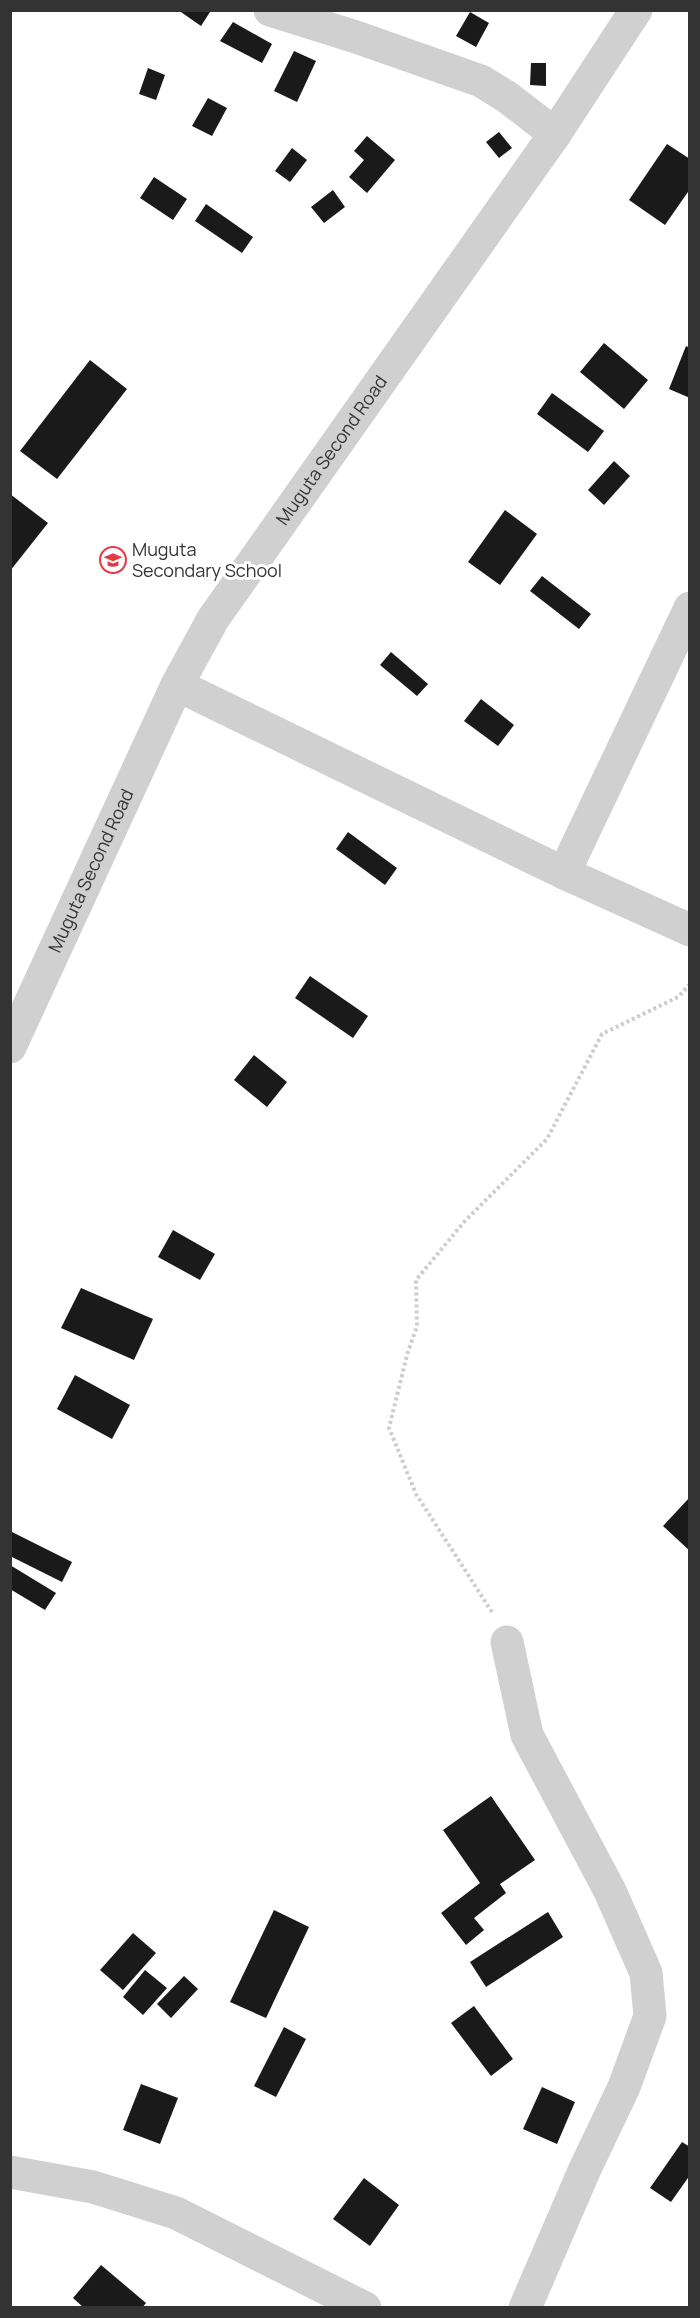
<svg xmlns="http://www.w3.org/2000/svg" width="700" height="2318" font-family="Manrope,sans-serif">
	<rect width="100%" height="100%" fill="#fff"/>
	<g fill="#1a1a1a">
		<polygon points="178,10 208,10 210,12 201,26"/>
		<polygon points="470,12 489,23 476,47 456,36"/>
		<polygon points="233,22 272,44 262,63 220,41"/>
		<polygon points="294,51 316,61 297,102 274,91"/>
		<polygon points="531,63 546,63 546,86 530,85"/>
		<polygon points="148,68 165,75 156,100 139,94"/>
		<polygon points="208,98 227,108 212,136 192,126"/>
		<polygon points="499,132 512,148 499,158 486,142"/>
		<polygon points="367,136 395,160 367,193 349,177 364,160 354,151"/>
		<polygon points="667,144 690,159 690,189 665,225 629,200"/>
		<polygon points="292,148 307,160 290,182 275,171"/>
		<polygon points="154,177 187,199 173,220 140,198"/>
		<polygon points="333,190 345,207 324,223 311,207"/>
		<polygon points="206,204 253,237 242,253 195,221"/>
		<polygon points="604,343 648,380 624,409 580,372"/>
		<polygon points="686,346 690,348 690,398 669,389"/>
		<polygon points="90,360 127,389 57,479 20,451"/>
		<polygon points="552,393 604,431 588,452 537,414"/>
		<polygon points="614,461 630,476 604,505 588,490"/>
		<polygon points="10,494 48,523 10,571"/>
		<polygon points="505,510 537,534 500,585 468,562"/>
		<polygon points="542,576 591,614 579,629 530,591"/>
		<polygon points="391,652 428,684 417,696 380,665"/>
		<polygon points="481,699 514,725 498,746 464,721"/>
		<polygon points="348,832 397,868 385,885 336,849"/>
		<polygon points="310,976 368,1016 353,1038 295,998"/>
		<polygon points="254,1055 287,1082 267,1107 234,1080"/>
		<polygon points="173,1230 215,1254 200,1280 158,1257"/>
		<polygon points="81,1288 153,1319 134,1360 61,1328"/>
		<polygon points="75,1375 130,1405 112,1439 57,1409"/>
		<polygon points="690,1497 690,1551 663,1526"/>
		<polygon points="10,1531 72,1562 62,1582 10,1556"/>
		<polygon points="10,1565 56,1593 45,1610 10,1589"/>
		<polygon points="491,1796 535,1860 500,1884 506,1893 474,1918 484,1930 466,1945 441,1913 480,1883 443,1830"/>
		<polygon points="274,1910 309,1927 266,2018 230,2002"/>
		<polygon points="548,1912 563,1937 486,1987 470,1962"/>
		<polygon points="133,1933 156,1953 123,1990 100,1970"/>
		<polygon points="145,1970 167,1988 143,2015 123,1997"/>
		<polygon points="184,1976 198,1989 171,2018 157,2004"/>
		<polygon points="474,2006 513,2059 491,2076 451,2023"/>
		<polygon points="284,2027 306,2039 276,2097 254,2086"/>
		<polygon points="141,2084 178,2098 160,2144 123,2130"/>
		<polygon points="542,2087 575,2102 557,2144 523,2129"/>
		<polygon points="682,2142 690,2147 690,2175 671,2202 650,2188"/>
		<polygon points="364,2178 399,2205 370,2246 333,2219"/>
		<polygon points="101,2265 146,2303 142,2308 84,2308 73,2298"/>
	</g>
	<g fill="none" stroke-linecap="round" stroke-linejoin="round">
		<polyline stroke="#cdcdcd" stroke-width="4" stroke-dasharray="3 3" stroke-linecap="butt" points="492,1612 416,1494 389,1428 407,1355 417,1326 416,1280 464,1222 547,1139 602,1034 678,997 690,984"/>
		<g stroke="#d0d0d0" stroke-width="33">
			<polyline points="270,10 356,37 481,81 507,97 555,134"/>
			<polyline points="177,685 564,873 690,930"/>
			<polyline points="564,873 690,608"/>
			<path id="s1" d="M10,1047L177,685L213,619L555,134L636,10"/>
			<polyline points="507,1642 527,1735 610,1891 646,1973 650,2016 624,2087 584,2171 525,2308"/>
			<polyline points="10,2172 93,2187 176,2213 365,2308"/>
		</g>
	</g>
	<defs>
		<symbol id="school-ring" viewBox="-11 -11 22 22"><circle r="9.5" fill="#fff" stroke="#e63946" stroke-width="1.5"/><path d="M0-5L7-2L0 1L-7-2ZM-4 1L0 2.5L4 1V4Q0 6-4 4Z" fill="#e63946"/></symbol>
	</defs>
	<g fill-rule="evenodd">
		<use href="#school-ring" x="98" y="545" width="30" height="30"/>
	</g>
	<g text-anchor="middle" stroke-width="6" stroke-linejoin="round" paint-order="stroke">
		<g font-size="18" fill="#333" stroke="#fff">
			<text dy="6" stroke="none"><textPath href="#s1" startOffset="680">Muguta Second Road</textPath></text>
			<text dy="6" stroke="none"><textPath href="#s1" startOffset="194">Muguta Second Road</textPath></text>
		</g>
		<g font-size="18" fill="#333" stroke="#fff" text-anchor="start">
			<text x="132" y="556">Muguta<tspan x="132" dy="21">Secondary School</tspan></text>
		</g>
	</g>
	<rect width="700" height="2318" fill="none" stroke="#333333" stroke-width="24"/>
</svg>
